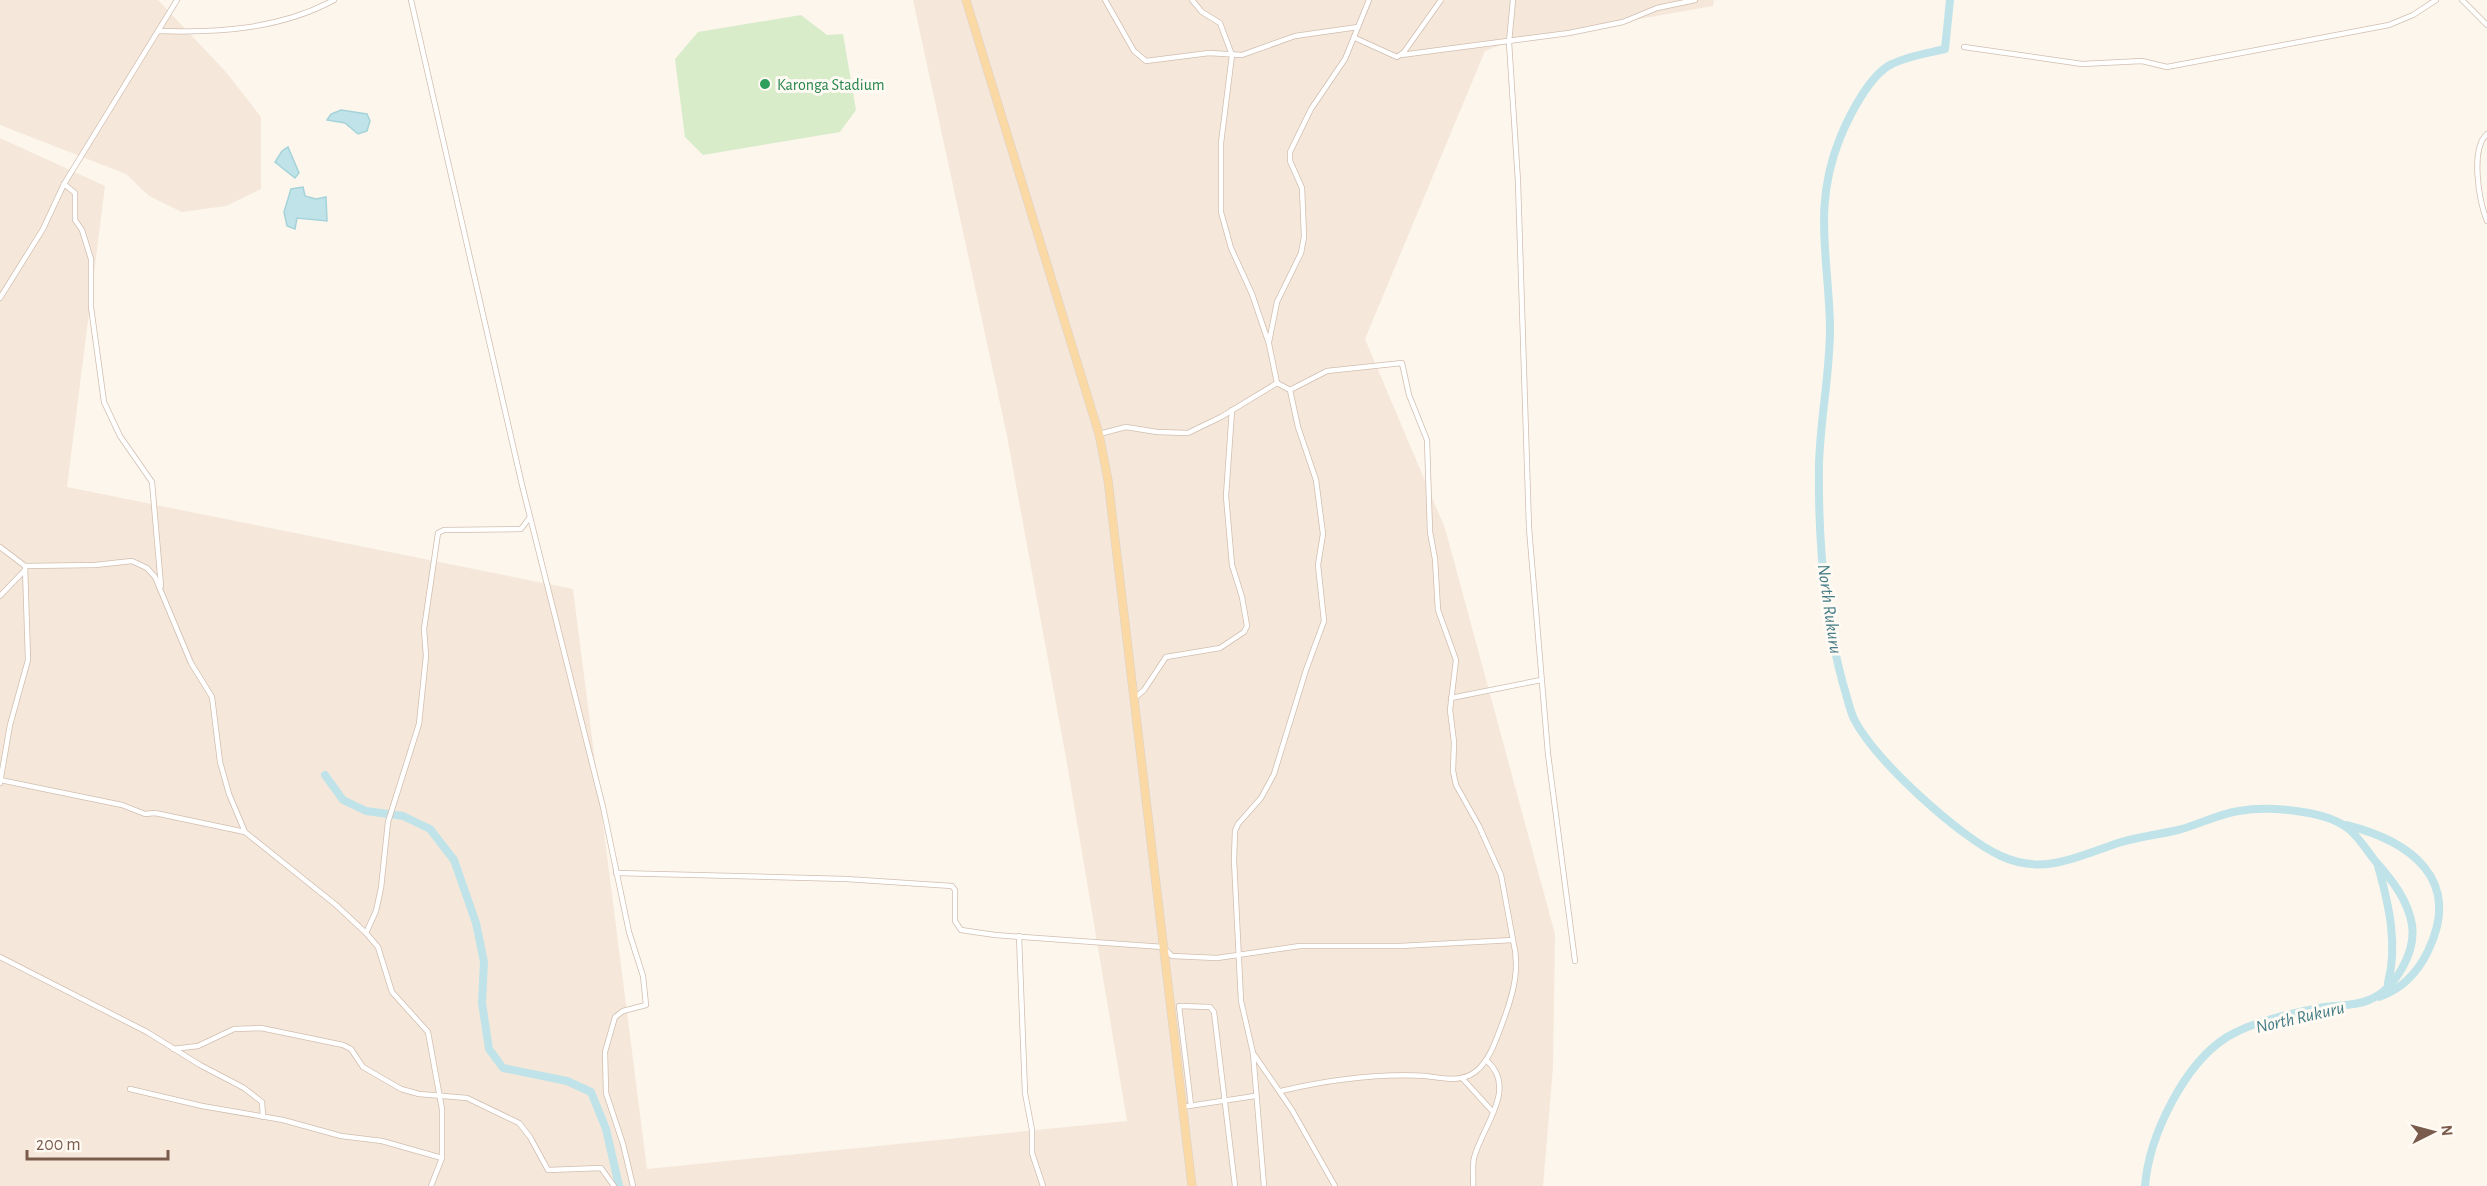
<svg xmlns="http://www.w3.org/2000/svg" width="2487" height="1186" font-family="'Alegreya Sans',sans-serif">
	<rect width="100%" height="100%" fill="#fdf6ec"/>
	<g fill="#f5e8da">
		<polygon points="0,0 158,0 226,72 261,117 261,189 226,206 182,212 149,196 126,174 0,125"/>
		<polygon points="913,0 1714,0 1713,6 1509,42 1485,51 1365,339 1445,528 1555,934 1553,1068 1543,1186 0,1186 0,138 105,186 67,487 573,589 647,1169 1127,1121 1068,769 1007,436"/>
	</g>
	<polygon fill="#d8ecc9" points="801,15 827,35 843,34 856,110 840,132 703,155 685,137 675,59 698,32"/>
	<g fill="#bfe3e8" stroke="#a5d3da" stroke-width="1.5">
		<polygon points="341,110 367,114 370,121 367,131 358,134 345,123 327,120 331,114"/>
		<polygon points="288,147 299,173 295,178 275,162 282,151"/>
		<polygon points="303,187 305,196 316,199 326,197 327,221 297,218 295,229 287,226 284,212 291,189"/>
	</g>
	<g fill="none" stroke-linecap="round" stroke-linejoin="round">
		<g stroke="#bfe3e8" stroke-width="8">
			<path d="M1950,0L1945,49C1928,53 1908,56 1892,64C1870,74 1849,116 1840,138C1812,207 1829,258 1830,328C1830,374 1820,420 1819,465C1818,538 1824,614 1843,684C1847,696 1849,708 1854,719C1875,760 1959,837 2001,856C2042,875 2075,858 2115,844C2135,837 2157,835 2178,830C2198,825 2218,814 2239,811C2267,806 2323,810 2346,827C2358,835 2367,851 2376,862C2392,880 2408,900 2412,925C2416,953 2395,989 2369,1000C2356,1006 2338,1005 2324,1007C2293,1013 2254,1021 2227,1037C2184,1064 2149,1136 2145,1186"/>
			<polyline points="325,775 343,800 366,811 403,816 430,829 454,860 476,923 484,962 482,1003 489,1049 503,1068 567,1081 591,1092 606,1129 619,1186"/>
			<path d="M2346,825C2410,841 2463,879 2428,951C2418,972 2402,989 2379,997"/>
			<path d="M2378,866C2389,905 2398,944 2388,983"/>
		</g>
		<defs>
			<g id="street">
				<polyline points="411,0 522,485 603,807 629,932 643,976 646,1005 623,1011 615,1017 605,1052 606,1093 623,1144 633,1186"/>
				<polyline points="1105,0 1134,51 1146,61 1209,53 1242,55 1295,36 1358,27"/>
				<polyline points="1192,0 1202,12 1220,23 1232,55 1221,143 1221,212 1231,248 1252,294 1269,344 1277,383"/>
				<polyline points="1513,0 1509,42 1518,182 1529,528 1548,754 1575,961"/>
				<polyline points="2462,0 2487,25"/>
				<path d="M159,31C219,33 280,29 334,0"/>
				<polyline points="1355,38 1397,57 1404,52 1441,0"/>
				<polyline points="1964,47 2082,64 2142,61 2167,67 2389,25 2413,15 2436,0"/>
				<polyline points="1401,55 1569,33 1623,22 1657,8 1695,0"/>
				<path d="M2487,134C2470,149 2479,201 2487,221"/>
				<polyline points="64,184 75,193 75,220 82,230 91,259 91,307 104,402 120,436 152,482 161,586"/>
				<polyline points="0,298 43,229 64,184 177,0"/>
				<polyline points="1269,342 1277,302 1301,253 1304,237 1302,188 1290,161 1290,152 1311,109 1345,59 1369,0"/>
				<polyline points="1277,383 1290,390 1298,427 1316,480 1323,534 1318,565 1324,621 1306,670 1274,774 1261,798 1238,824 1235,831 1234,860 1241,1001 1253,1053 1292,1110 1335,1186"/>
				<polyline points="1099,434 1126,427 1157,432 1188,433 1221,417 1277,383"/>
				<polyline points="0,547 25,566 28,660 10,725 0,783"/>
				<polyline points="25,566 95,565 132,561 147,568 155,577 191,663 212,697 220,762 229,794 245,832 336,905 366,933 378,947 392,992 428,1032 442,1109 442,1158"/>
				<polyline points="0,596 25,570"/>
				<polyline points="1135,698 1144,690 1166,657 1220,648 1244,632 1247,626 1242,597 1232,565 1226,496 1232,410"/>
				<polyline points="1451,698 1541,680"/>
				<polyline points="0,780 122,805 145,814 155,813 245,832"/>
				<polyline points="616,873 846,879 952,886 955,890 955,921 961,930 995,935 1163,947 1172,956 1217,958 1300,946 1400,946 1513,940 1501,875 1479,826 1456,785 1453,771 1454,742 1450,710 1456,660 1438,610 1435,559 1430,532 1427,440 1409,395 1402,363 1327,371 1290,390"/>
				<polyline points="366,933 376,911 381,888 388,822 419,724 426,656 424,629 438,533 444,530 521,529 530,517"/>
				<polyline points="1019,936 1025,1093 1032,1130 1032,1153 1043,1186"/>
				<polyline points="0,957 147,1032 200,1065 244,1088 262,1102 263,1117"/>
				<polyline points="173,1049 198,1046 234,1029 261,1028 343,1045 351,1049 363,1067 401,1089 419,1094 467,1098 519,1123 530,1137 548,1170 601,1168 614,1186"/>
				<polyline points="1253,1053 1264,1186"/>
				<polyline points="1462,1078 1493,1112"/>
				<polyline points="130,1089 202,1106 283,1120 341,1136 382,1141 442,1158 431,1186"/>
				<path d="M1281,1091C1328,1080 1377,1073 1426,1076C1443,1078 1460,1083 1475,1072C1491,1060 1498,1034 1505,1016C1514,991 1520,967 1513,940"/>
				<polyline points="1191,1105 1179,1006 1210,1007 1214,1012 1235,1186"/>
				<polyline points="1182,1107 1255,1096"/>
				<path d="M1473,1186C1474,1177 1472,1167 1474,1158C1482,1126 1519,1088 1486,1060"/>
			</g>
			<polyline id="primary" points="966,0 1099,434 1108,480 1192,1186"/>
		</defs>
		<use href="#street" stroke="#d1beb0" stroke-width="6"/>
		<use href="#primary" stroke="#dad1cd" stroke-width="9"/>
		<use href="#street" stroke="#fff" stroke-width="4.5"/>
		<use href="#primary" stroke="#fbd9a5" stroke-width="8"/>
	</g>
	<circle fill="#2e9e5b" stroke="#fffaf3" stroke-width="2" cx="765" cy="84" r="6"/>
	<g text-anchor="middle" stroke-width="6" stroke-linejoin="round" paint-order="stroke">
		<g font-size="16" fill="#27864d" stroke="#fffaf3" text-anchor="start">
			<text x="777" y="90">Karonga Stadium</text>
		</g>
		<g font-size="18" font-style="italic" fill="#437c86" stroke="#fffaf3">
			<text transform="translate(1830 609) rotate(82)" y="6">North Rukuru</text>
			<text transform="translate(2300 1017) rotate(-13)" y="6">North Rukuru</text>
		</g>
	</g>
	<g transform="translate(2433 1132) rotate(84)" stroke="#fffaf3" stroke-width="4.5" paint-order="stroke">
	<path d="M0-4.5L10 22L0 15L-10 22Z" fill="#7a5c4d"/>
	<text y="-9" font-size="16" font-weight="bold" text-anchor="middle" fill="#7a5c4d">N</text>
	</g>
	<path d="M27 1150v9h141v-9" fill="none" stroke="#7a5c4d" stroke-width="3"/>
	<text x="36" y="1150" font-size="18" fill="#7a5c4d" stroke="#fffaf3" stroke-width="4.5" paint-order="stroke">200 m</text>
</svg>
